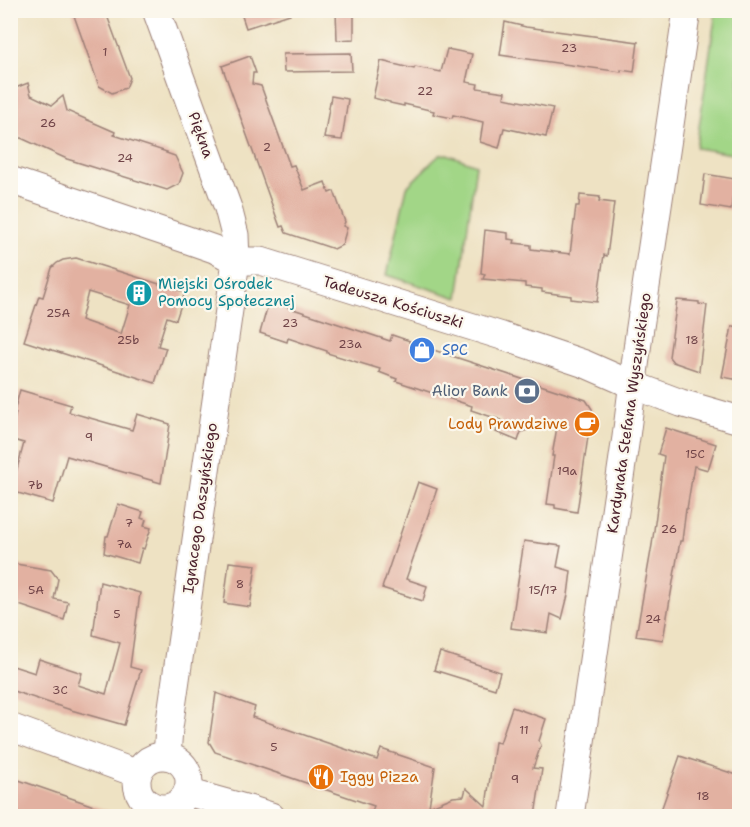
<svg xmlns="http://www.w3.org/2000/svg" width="750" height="827" font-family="'Shantell Sans',sans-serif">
	<rect width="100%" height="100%" fill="#fbf7ec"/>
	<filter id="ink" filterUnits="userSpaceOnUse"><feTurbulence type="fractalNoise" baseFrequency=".0167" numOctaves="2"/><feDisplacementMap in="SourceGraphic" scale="12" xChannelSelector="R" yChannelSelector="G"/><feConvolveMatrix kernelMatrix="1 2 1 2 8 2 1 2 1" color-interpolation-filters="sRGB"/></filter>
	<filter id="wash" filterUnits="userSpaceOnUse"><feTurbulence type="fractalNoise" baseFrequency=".008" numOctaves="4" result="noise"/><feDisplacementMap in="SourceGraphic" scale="24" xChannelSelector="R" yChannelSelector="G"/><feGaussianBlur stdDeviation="1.35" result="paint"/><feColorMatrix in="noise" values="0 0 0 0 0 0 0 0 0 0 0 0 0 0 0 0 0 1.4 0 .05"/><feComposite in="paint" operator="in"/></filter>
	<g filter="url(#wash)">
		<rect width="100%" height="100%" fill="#eee2c3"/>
		<g fill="#a2d687" stroke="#767a59" stroke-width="1.5">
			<polygon points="716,11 739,11 739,155 696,148"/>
			<polygon points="447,154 476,165 458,298 387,275 407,187 434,160 440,155"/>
		</g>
		<g id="blocks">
			<g fill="#e2b1a1" fill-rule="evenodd">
				<polygon points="72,10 105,10 130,78 126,88 112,93 99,86"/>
				<polygon points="240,10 289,10 290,14 246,28"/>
				<polygon points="336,10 354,10 354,39 337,40"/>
				<polygon points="505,22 526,27 638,42 634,72 621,70 621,72 500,55"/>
				<polygon points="447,49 472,54 466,82 478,84 477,88 505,92 504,98 553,108 546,137 504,128 499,148 480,142 483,122 453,115 452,118 433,114 434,111 404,104 404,106 390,103 390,102 373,98 381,61 414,69 415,67 441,72"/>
				<polygon points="351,53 352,71 284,72 283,54"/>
				<polygon points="250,56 256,73 253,73 252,84 261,86 290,166 294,165 304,190 325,182 329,193 334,191 345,222 343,226 347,228 342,245 334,249 286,233 283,226 280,227 222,66"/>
				<polygon points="28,83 31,95 52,105 63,96 67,111 115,132 114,135 167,152 166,153 175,156 183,173 179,184 167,190 67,159 10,133 10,90"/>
				<polygon points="331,96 348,99 342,140 324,138"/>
				<polygon points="705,174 735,179 731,210 701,205"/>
				<polygon points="580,195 600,197 599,201 614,203 607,256 604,255 597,302 571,299 571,296 542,292 542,289 525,287 525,283 483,279 485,274 481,273 485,230 508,233 508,239 515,240 514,243 531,245 531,249 570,254 576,206 579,206"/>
				<path d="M76,258L185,292L176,320L167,317L158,346L166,348L155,383L24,341L39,296L43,297L52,268L57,263L63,260ZM88,292L130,305L121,334L81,320Z"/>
				<polygon points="677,300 699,302 699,304 707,305 699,371 673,362 669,357"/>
				<polygon points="269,301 390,341 392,335 410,341 409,342 586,400 592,409 577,512 555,508 555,505 547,504 554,456 552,456 558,421 521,432 518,441 496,432 501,420 471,410 472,406 396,381 397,379 379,372 380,369 327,353 327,351 288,338 287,342 260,333"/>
				<polygon points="732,326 740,327 740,380 722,377"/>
				<polygon points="20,390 71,405 69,412 132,430 137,414 170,424 161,483 67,456 53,503 11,491 24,443 10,439 10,434 16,413 14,412"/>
				<polygon points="666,428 716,444 708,470 694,466 687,509 686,509 682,541 680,541 663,640 636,636 652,545 664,456 658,454"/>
				<polygon points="418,482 437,489 406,579 427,586 423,601 382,588"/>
				<polygon points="118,504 143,512 141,518 146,520 144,526 151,528 144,549 142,548 138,563 104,553 106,536 108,536"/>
				<polygon points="524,541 561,546 557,567 571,571 568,595 562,619 551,614 548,633 511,628"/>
				<polygon points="229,562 256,565 250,607 224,603"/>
				<polygon points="10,563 51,570 58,579 54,599 68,602 64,620 10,602"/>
				<polygon points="100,582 140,593 130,667 141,670 124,725 71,710 10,690 10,665 35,673 39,659 82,673 78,685 106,694 120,643 93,635"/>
				<polygon points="440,652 500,672 495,689 434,670"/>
				<polygon points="216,693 255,707 252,717 377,760 381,749 435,767 429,807 453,797 464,796 466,788 486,806 495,742 500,743 512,707 546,719 539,741 541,745 533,768 542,769 535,816 370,816 374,806 215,752 209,742"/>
				<polygon points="680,756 740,776 740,816 659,816"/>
				<polygon points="10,777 117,814 116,816 10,816"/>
			</g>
		</g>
	</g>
	<g filter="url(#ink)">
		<use href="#blocks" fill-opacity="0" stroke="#9c8077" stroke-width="1.5"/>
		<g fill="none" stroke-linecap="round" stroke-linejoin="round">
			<defs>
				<g id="minor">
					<polyline points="156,10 228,208 235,235 236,261 169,728 167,756"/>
					<polyline points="10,180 185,239 214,249 236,261 261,261 502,336 585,364 633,385 681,403 740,420"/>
					<polyline points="10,727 138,774"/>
					<circle cx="163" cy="782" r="26"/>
					<polyline points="187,792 252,810 271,816"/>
					<polyline points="570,816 626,437 639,334 687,10"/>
				</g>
			</defs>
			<use href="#minor" stroke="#9c8077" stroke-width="29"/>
			<use href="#minor" stroke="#fff" stroke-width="27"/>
		</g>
	</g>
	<defs>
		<symbol id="building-disc" viewBox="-11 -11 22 22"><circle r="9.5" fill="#0f9aa8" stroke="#fbf7ec"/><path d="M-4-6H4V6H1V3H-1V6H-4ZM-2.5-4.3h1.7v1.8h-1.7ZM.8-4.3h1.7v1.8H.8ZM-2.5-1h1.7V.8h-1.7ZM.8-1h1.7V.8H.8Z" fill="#fff"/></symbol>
		<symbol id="shop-disc" viewBox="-11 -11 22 22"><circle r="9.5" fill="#3f7fe0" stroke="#fbf7ec"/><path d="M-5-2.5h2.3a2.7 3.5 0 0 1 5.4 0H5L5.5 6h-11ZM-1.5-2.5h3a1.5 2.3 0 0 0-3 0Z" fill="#fff"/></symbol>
		<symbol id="bank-disc" viewBox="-11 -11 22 22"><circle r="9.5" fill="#5c6f8a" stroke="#fbf7ec"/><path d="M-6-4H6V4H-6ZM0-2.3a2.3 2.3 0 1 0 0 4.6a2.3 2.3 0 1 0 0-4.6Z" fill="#fff"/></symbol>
		<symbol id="cafe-disc" viewBox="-11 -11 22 22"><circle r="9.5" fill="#e8710a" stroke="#fbf7ec"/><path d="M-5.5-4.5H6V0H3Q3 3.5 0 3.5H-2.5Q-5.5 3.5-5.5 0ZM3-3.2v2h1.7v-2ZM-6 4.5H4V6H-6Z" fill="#fff"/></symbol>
		<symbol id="restaurant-disc" viewBox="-11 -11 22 22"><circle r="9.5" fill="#e8710a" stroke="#fbf7ec"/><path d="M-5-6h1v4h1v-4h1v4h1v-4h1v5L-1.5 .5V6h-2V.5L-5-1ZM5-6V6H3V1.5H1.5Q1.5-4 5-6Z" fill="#fff"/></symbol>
	</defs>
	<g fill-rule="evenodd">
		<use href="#building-disc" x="124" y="278" width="30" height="30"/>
		<use href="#shop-disc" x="407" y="335" width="30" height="30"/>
		<use href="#bank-disc" x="512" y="376" width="30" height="30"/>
		<use href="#cafe-disc" x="572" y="409" width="30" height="30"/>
		<use href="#restaurant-disc" x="306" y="762" width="30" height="30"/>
	</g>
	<g text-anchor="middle" stroke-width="4.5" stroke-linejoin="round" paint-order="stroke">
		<g font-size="12" fill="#704448">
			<text x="569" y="52">23</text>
			<text x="105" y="56">1</text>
			<text x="425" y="95">22</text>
			<text x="48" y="127">26</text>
			<text x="267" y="151">2</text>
			<text x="125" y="162">24</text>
			<text x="58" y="317">25A</text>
			<text x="290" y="327">23</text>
			<text x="128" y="344">25b</text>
			<text x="692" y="344">18</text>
			<text x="350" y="348">23a</text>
			<text x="89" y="441">9</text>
			<text x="695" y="458">15C</text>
			<text x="567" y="475">19a</text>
			<text x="35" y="489">7b</text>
			<text x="129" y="527">7</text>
			<text x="669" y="533">26</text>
			<text x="124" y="548">7a</text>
			<text x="240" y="588">8</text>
			<text x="36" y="594">5A</text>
			<text x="543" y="594">15/17</text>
			<text x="117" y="618">5</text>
			<text x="653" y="623">24</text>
			<text x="60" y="694">3C</text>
			<text x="524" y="734">11</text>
			<text x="274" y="751">5</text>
			<text x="515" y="783">9</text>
			<text x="703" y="800">18</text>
		</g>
		<g font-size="15" fill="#4a1f2b" stroke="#fbf7ec">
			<text transform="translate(201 135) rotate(70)" y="5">Piękna</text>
			<text transform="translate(393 302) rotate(17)" y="5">Tadeusza Kościuszki</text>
			<text transform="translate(629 413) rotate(-82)" y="5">Kardynała Stefana Wyszyńskiego</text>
			<text transform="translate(200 508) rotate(-82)" y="5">Ignacego Daszyńskiego</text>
		</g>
		<g font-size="15" fill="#0d838f" stroke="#fbf7ec" text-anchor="start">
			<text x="158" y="289">Miejski Ośrodek<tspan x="158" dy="17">Pomocy Społecznej</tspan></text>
		</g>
		<g font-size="15" fill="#366cbe" stroke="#fbf7ec" text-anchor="start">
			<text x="442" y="355">SPC</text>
		</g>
		<g font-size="15" fill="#4e5e75" stroke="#fbf7ec" text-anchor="end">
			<text x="508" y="396">Alior Bank</text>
		</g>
		<g font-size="15" fill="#c56008" stroke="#fbf7ec" text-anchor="end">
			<text x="568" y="429">Lody Prawdziwe</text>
			<text x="340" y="782" text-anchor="start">Iggy Pizza</text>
		</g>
	</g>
	<rect width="750" height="827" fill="none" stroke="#fbf7ec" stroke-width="36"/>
</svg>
